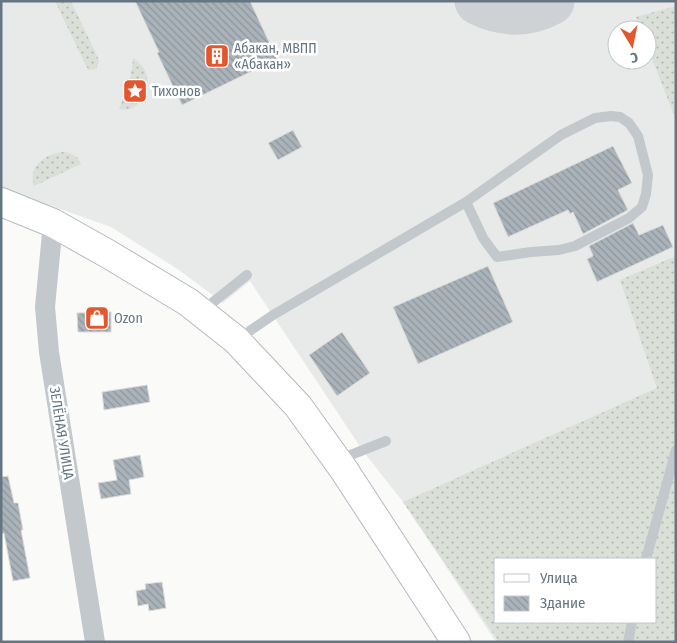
<svg xmlns="http://www.w3.org/2000/svg" width="677" height="643" font-family="'Fira Sans Condensed',sans-serif">
	<defs>
		<pattern id="grass-dots" width="8" height="8" patternUnits="userSpaceOnUse" patternTransform="scale(1.25)"><rect width="8" height="8" fill="#dadfd7"/><path d="M2 2h.1M6 6h.1" fill="none" stroke="#b4b9b4" stroke-width="1.8" stroke-linecap="round"/></pattern>
		<pattern id="building-back-hatch" width="6" height="6" patternUnits="userSpaceOnUse" patternTransform="scale(1.25)"><rect width="6" height="6" fill="#aab3b9"/><path d="M-1 5l2 2M0 0l6 6M5-1l2 2" fill="none" stroke="#8e969c"/></pattern>
	</defs>
	<rect width="100%" height="100%" fill="#fafaf8"/>
	<path fill="#e8e9e9" fill-rule="evenodd" d="M1,1H676V642H496L403,502L363,451L250,281L223,303L179,270L111,227L1,188ZM617,30H647V60H617ZM496,559H656V622H496Z"/>
	<g fill="url(#grass-dots)" fill-rule="evenodd">
		<polygon points="55,1 71,1 98,58 99,62 96,69 89,70 86,66"/>
		<polygon points="676,6 676,120 647,46 647,30 641,30 636,17"/>
		<path d="M133,58C139,62 143,66 146,73C152,90 139,114 119,109C126,92 132,77 133,58Z"/>
		<path d="M64,152C72,153 78,156 81,164L34,186C27,166 46,153 64,152Z"/>
		<path d="M676,256V642H499L403,502L657,388L620,280ZM496,559H656V622H496Z"/>
	</g>
	<g fill="none" stroke-linecap="round" stroke-linejoin="round">
		<path stroke="#ced2d4" stroke-width="49" d="M479,1C504,13 526,14 550,1"/>
	</g>
	<g fill="url(#building-back-hatch)" stroke="#dcdcda">
		<polygon points="135,1 250,1 277,59 182,105 157,53 159,52"/>
		<polygon points="293,130 302,147 278,160 268,143"/>
		<polygon points="613,146 632,183 618,190 628,210 583,234 573,212 570,214 568,210 508,237 493,203"/>
		<polygon points="633,223 639,235 663,225 673,247 597,282 587,259 593,256 589,246"/>
		<polygon points="488,266 513,322 418,364 393,307"/>
		<polygon points="111,312 111,332 78,332 77,313"/>
		<polygon points="342,332 370,373 337,396 309,355"/>
		<polygon points="147,385 150,402 104,410 102,392"/>
		<polygon points="140,455 144,477 129,480 131,494 101,499 98,483 117,480 113,460"/>
		<polygon points="8,476 14,503 18,503 23,530 21,530 30,578 13,581 4,533 1,534 1,477"/>
		<polygon points="162,582 166,608 149,611 148,604 138,606 136,591 146,589 145,584"/>
	</g>
	<g fill="none" stroke-linecap="round" stroke-linejoin="round">
		<defs>
			<polyline id="secondary" points="1,202 53,223 108,254 188,302 236,340 298,406 344,470 456,642"/>
		</defs>
		<use href="#secondary" stroke="#b3babf" stroke-width="30"/>
		<g stroke="#c3c8cc" stroke-width="10">
			<polyline points="202,311 247,275"/>
			<polyline points="238,339 273,315 466,202 561,135 595,118 611,116 620,117 629,123 638,136 648,175 646,194 642,207 629,218 575,246 559,250 531,252 497,257 483,238 466,202"/>
			<polyline points="338,460 386,441"/>
			<polyline points="646,559 676,450"/>
			<polyline points="628,642 632,622"/>
		</g>
		<polyline stroke="#c3c8cc" stroke-width="20" points="53,223 45,307 49,352 95,642"/>
		<use href="#secondary" stroke="#fff" stroke-width="28"/>
	</g>
	<defs>
		<symbol id="building-square" viewBox="-11 -11 22 22"><rect x="-9" y="-9" width="18" height="18" rx="4" fill="#e4572e" stroke="#fff"/><path d="M-4-6H4V6H1V3H-1V6H-4ZM-2.5-4.3h1.7v1.8h-1.7ZM.8-4.3h1.7v1.8H.8ZM-2.5-1h1.7V.8h-1.7ZM.8-1h1.7V.8H.8Z" fill="#fff"/></symbol>
		<symbol id="sight-square" viewBox="-11 -11 22 22"><rect x="-9" y="-9" width="18" height="18" rx="4" fill="#e4572e" stroke="#fff"/><path d="M0-6L1.8-2.2L6-1.7L2.9 1.2L3.7 5.4L0 3.3L-3.7 5.4L-2.9 1.2L-6-1.7L-1.8-2.2Z" fill="#fff"/></symbol>
		<symbol id="shop-square" viewBox="-11 -11 22 22"><rect x="-9" y="-9" width="18" height="18" rx="4" fill="#e4572e" stroke="#fff"/><path d="M-5-2.5h2.3a2.7 3.5 0 0 1 5.4 0H5L5.5 6h-11ZM-1.5-2.5h3a1.5 2.3 0 0 0-3 0Z" fill="#fff"/></symbol>
	</defs>
	<g fill-rule="evenodd">
		<use href="#building-square" x="203" y="42" width="28" height="28"/>
		<use href="#sight-square" x="121" y="77" width="28" height="28"/>
		<use href="#shop-square" x="83" y="304" width="28" height="28"/>
	</g>
	<g text-anchor="middle" stroke-width="5" stroke-linejoin="round" paint-order="stroke">
		<g font-size="14" fill="#657683" stroke="#fff" text-anchor="start">
			<text x="234" y="53">Абакан, МВПП<tspan x="234" dy="16">«Абакан»</tspan></text>
			<text x="152" y="96">Тихонов</text>
			<text x="114" y="323">Ozon</text>
		</g>
		<g font-size="14" fill="#657683" stroke="#fff">
			<text transform="translate(62 433) rotate(81)" y="5">ЗЕЛЁНАЯ УЛИЦА</text>
		</g>
	</g>
	<rect width="677" height="643" fill="none" stroke="#657683" stroke-width="5"/>
	<rect x="494" y="558" width="162" height="65" fill="#ffffff" stroke="#c1c8cd"/>
	<rect x="504" y="574" width="25" height="8" fill="#ffffff" stroke="#c1c8cd"/>
	<text x="540" y="583" font-size="15" fill="#657683">Улица</text>
	<rect x="504" y="596" width="25" height="15" fill="url(#building-back-hatch)" stroke="#c1c8cd"/>
	<text x="540" y="608" font-size="15" fill="#657683">Здание</text>
	<g transform="translate(632 45) rotate(170)"><circle r="24" fill="#ffffff" stroke="#c1c8cd"/>
	<path d="M0-4L9 19L0 12L-9 19Z" fill="#e4572e"/>
	<text y="-8" font-size="14" font-weight="bold" text-anchor="middle" fill="#657683">С</text>
	</g>
</svg>
